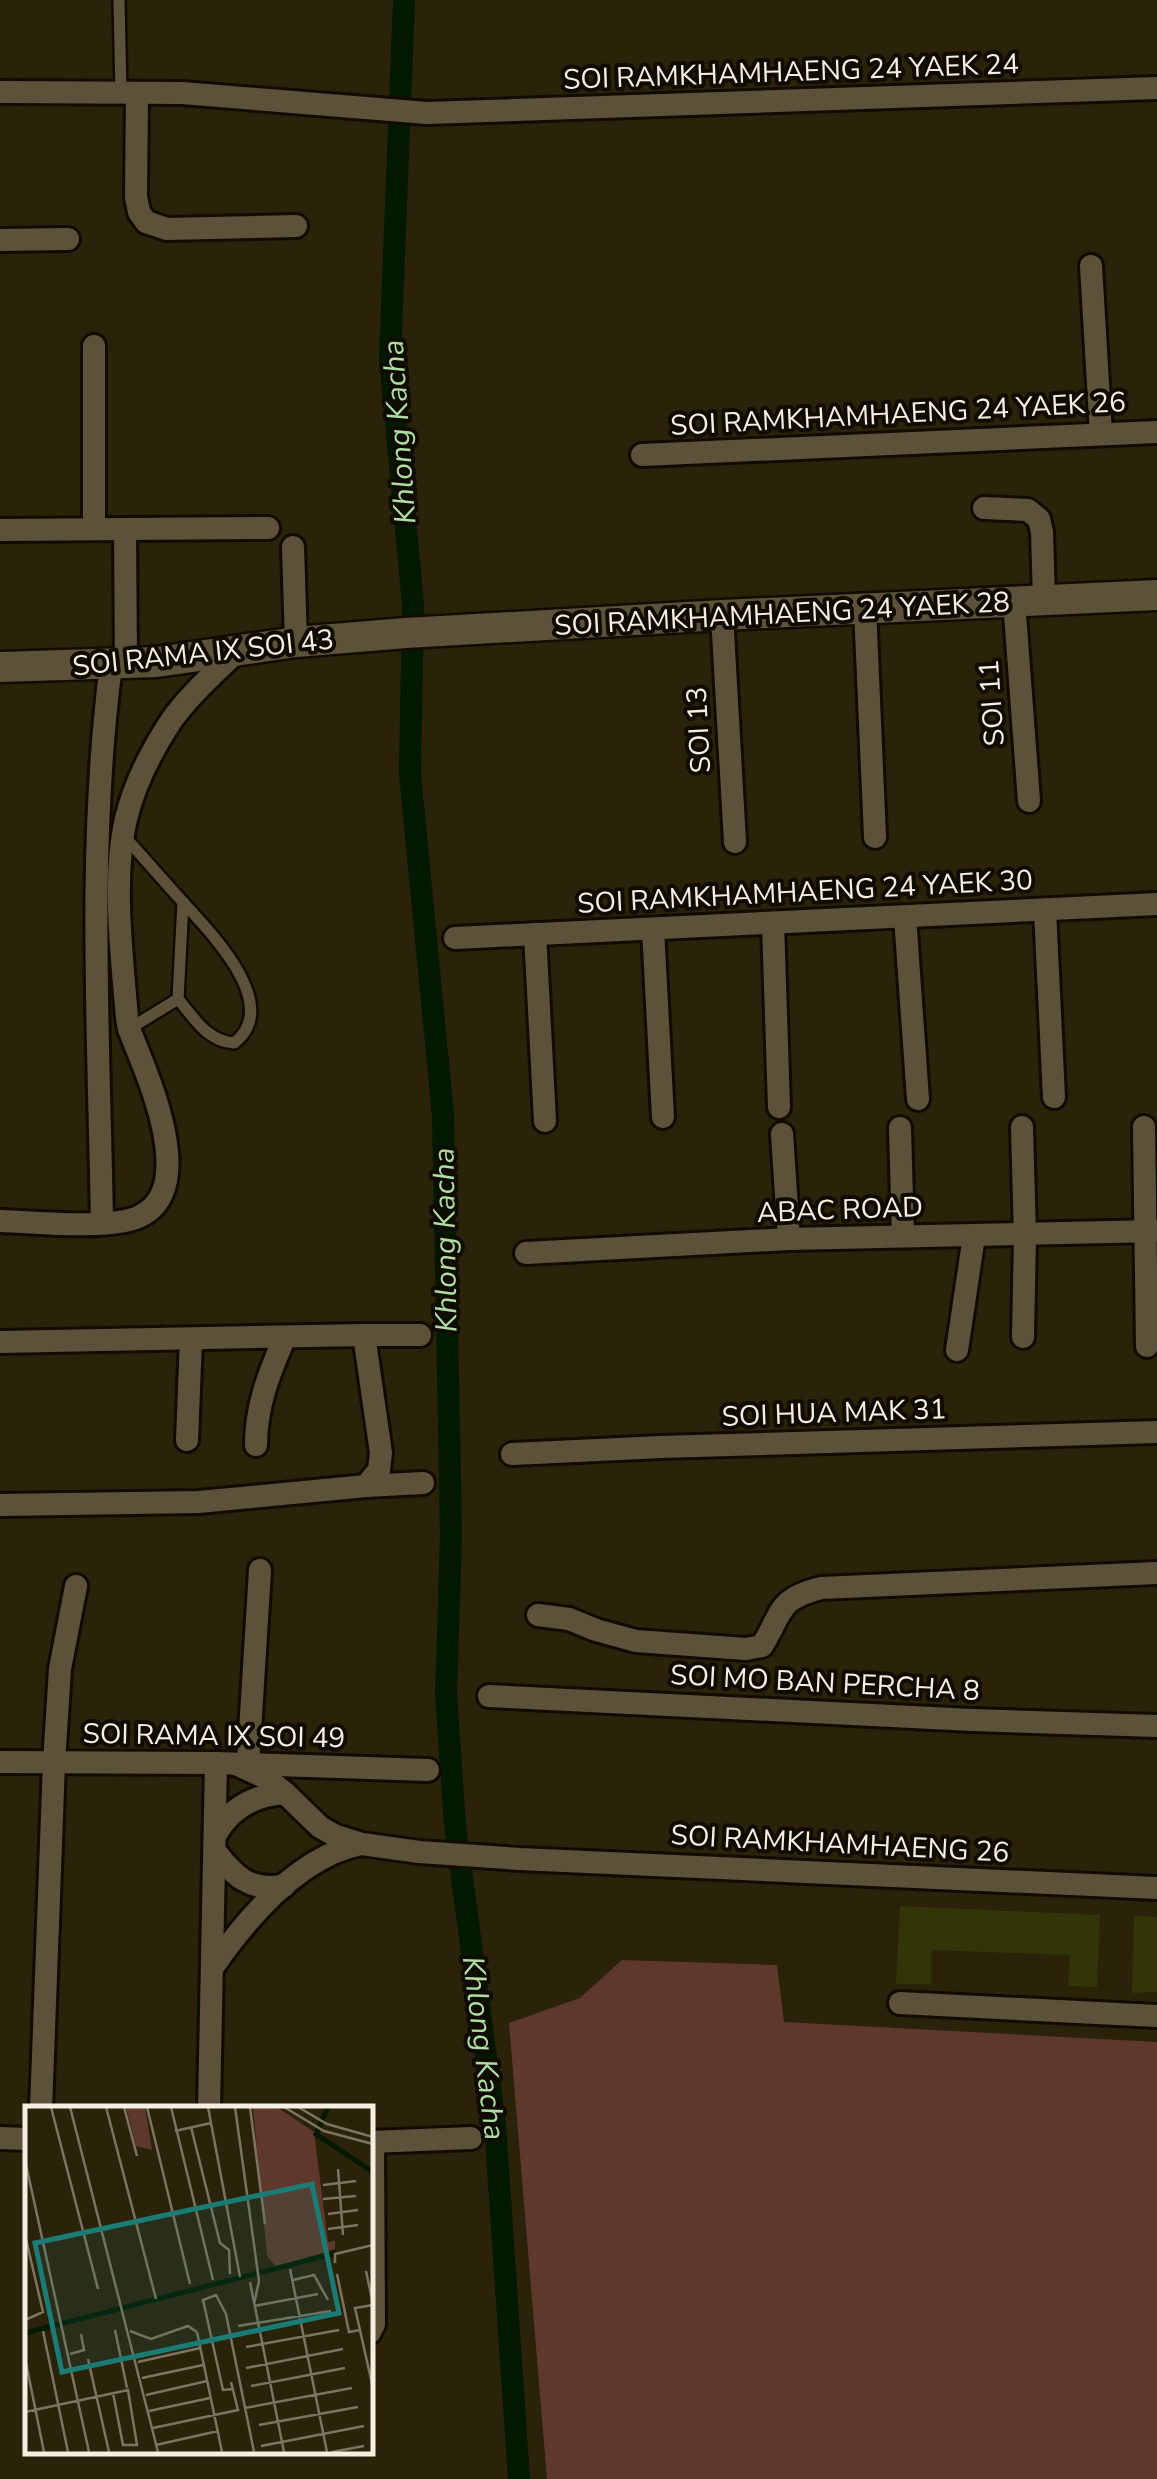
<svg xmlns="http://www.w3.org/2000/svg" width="1157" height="2479" font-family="'Nunito Sans',sans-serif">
	<rect width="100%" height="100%" fill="#2b220a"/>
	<polygon fill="#5f382c" points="622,1960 777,1965 784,2022 1157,2042 1157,2479 547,2479 509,2023 580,1998"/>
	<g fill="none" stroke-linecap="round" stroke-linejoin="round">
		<polyline stroke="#031900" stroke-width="22" points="404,0 390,359 413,604 410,774 443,1115 451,1535 446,1694 455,1825 495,2125 519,2479"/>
	</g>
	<g fill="#323508">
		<polygon points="900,1906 1100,1915 1097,1987 1068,1986 1070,1955 931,1950 931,1984 896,1984"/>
		<polygon points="1134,1916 1157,1917 1157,1992 1132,1993"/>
	</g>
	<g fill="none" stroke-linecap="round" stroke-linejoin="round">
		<defs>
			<g id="lane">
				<polyline points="119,0 121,93"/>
				<path d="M124,836C143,857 162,879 181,900C208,930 284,1005 234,1043C207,1041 195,1019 178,999L129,1029"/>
				<polyline points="178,999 183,902"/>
			</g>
			<g id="street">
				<polyline points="0,92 182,93 427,113 1157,88"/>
				<polyline points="137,93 136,197 139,212 146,222 167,229 296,226"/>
				<polyline points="0,240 68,239"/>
				<polyline points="1091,266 1101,434"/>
				<polyline points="642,455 1157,432"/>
				<polyline points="984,508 1028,510 1039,519 1042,532 1044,600"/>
				<polyline points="94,529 94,346"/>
				<polyline points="125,529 126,664"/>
				<polyline points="0,530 268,528"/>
				<polyline points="293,547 296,642"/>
				<polyline points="1014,601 1029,801"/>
				<polyline points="865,608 875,837"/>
				<polyline points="722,615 735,842"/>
				<polyline points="1045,910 1054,1097"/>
				<polyline points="905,917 918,1099"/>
				<polyline points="773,923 779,1107"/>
				<polyline points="653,929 663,1117"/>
				<polyline points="535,934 545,1121"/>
				<polyline points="455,938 1157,904"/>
				<polyline points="1022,1127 1025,1236 1023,1337"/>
				<polyline points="1144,1127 1147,1346"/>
				<polyline points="900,1128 903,1236"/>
				<polyline points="782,1134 789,1239"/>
				<path d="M0,1221C37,1222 90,1228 125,1221C208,1205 147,1075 129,1029L127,1018C122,956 112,879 126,819C134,785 152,750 171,721C190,694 216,672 239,649"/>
				<path d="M102,1223C99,1037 87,849 111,665"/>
				<polyline points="526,1253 789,1239 1157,1231"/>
				<polyline points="364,1335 420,1335"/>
				<polyline points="0,1342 364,1335 381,1453 379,1470 366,1486 199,1502 0,1505"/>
				<polyline points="957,1350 974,1236"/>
				<polyline points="187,1440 191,1339"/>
				<path d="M256,1445C256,1406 269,1373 285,1337"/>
				<polyline points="512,1454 661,1447 1157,1432"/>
				<polyline points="366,1486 423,1483"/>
				<path d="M538,1615L569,1619L596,1630L636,1641L746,1649L762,1646C783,1612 777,1599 821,1588L1157,1573"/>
				<polyline points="489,1696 972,1720 1157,1726"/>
				<polyline points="0,1762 216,1763 428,1770"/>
				<polyline points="236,1764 268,1779 285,1793 320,1827 336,1836 362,1844 419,1852 520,1859 1157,1888"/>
				<polyline points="248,1764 260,1570"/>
				<path d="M215,1836C230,1808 254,1795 285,1793"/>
				<path d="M215,1851C235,1877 249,1891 284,1886"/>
				<path d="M213,1967C247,1918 300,1856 361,1844"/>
				<polyline points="900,2003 1157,2016"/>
				<polyline points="41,2109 54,1763 60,1669 76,1586"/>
				<polyline points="209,2109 216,1763"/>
				<polyline points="0,2138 28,2139"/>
				<polyline points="370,2142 471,2138"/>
				<polyline points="370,2332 374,2324 373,2142"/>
			</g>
			<polyline id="secondary" points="0,667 157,662 296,642 406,633 722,615 1157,595"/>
		</defs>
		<use href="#lane" stroke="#130b00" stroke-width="16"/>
		<use href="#street" stroke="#130b00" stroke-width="28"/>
		<use href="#secondary" stroke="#130b00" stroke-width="35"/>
		<use href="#lane" stroke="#5c5239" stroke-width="11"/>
		<use href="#street" stroke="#5c5239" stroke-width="22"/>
		<use href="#secondary" stroke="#5c5239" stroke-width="30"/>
	</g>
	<g text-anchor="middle" stroke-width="8" stroke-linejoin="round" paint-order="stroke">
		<g font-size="28" fill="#f5efe1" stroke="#100c04">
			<text transform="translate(791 71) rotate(-2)" y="10">SOI RAMKHAMHAENG 24 YAEK 24</text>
			<text transform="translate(898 413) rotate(-3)" y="10">SOI RAMKHAMHAENG 24 YAEK 26</text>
			<text transform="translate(782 613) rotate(-3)" y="10">SOI RAMKHAMHAENG 24 YAEK 28</text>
			<text transform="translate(203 652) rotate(-6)" y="10">SOI RAMA IX SOI 43</text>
			<text transform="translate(991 703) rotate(-94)" y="10">SOI 11</text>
			<text transform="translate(698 730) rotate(-93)" y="10">SOI 13</text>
			<text transform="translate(805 891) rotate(-3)" y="10">SOI RAMKHAMHAENG 24 YAEK 30</text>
			<text transform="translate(840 1209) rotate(-2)" y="10">ABAC ROAD</text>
			<text transform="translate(834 1412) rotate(-2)" y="10">SOI HUA MAK 31</text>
			<text transform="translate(825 1682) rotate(3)" y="10">SOI MO BAN PERCHA 8</text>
			<text transform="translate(214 1735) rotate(1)" y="10">SOI RAMA IX SOI 49</text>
			<text transform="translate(840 1843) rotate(3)" y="10">SOI RAMKHAMHAENG 26</text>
		</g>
		<g font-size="30" font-style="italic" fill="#b0dea2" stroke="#100c04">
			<text transform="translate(399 432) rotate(-94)" y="10">Khlong Kacha</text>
			<text transform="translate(445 1240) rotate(-91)" y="10">Khlong Kacha</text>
			<text transform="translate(484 2048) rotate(83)" y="10">Khlong Kacha</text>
		</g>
	</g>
	<g transform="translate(25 2106)">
		<rect width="348" height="348" fill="#2b220a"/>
		<path d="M101,1H120L127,44L111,40ZM228,1H252L289,26L303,136L310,135V143L251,161L242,150Z" fill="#5f382c"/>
		<path fill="none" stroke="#031900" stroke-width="5" d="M303,1L291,28L348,66M0,227L311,147"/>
		<path fill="none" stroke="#7c7460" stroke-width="2.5" d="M26,1L73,183M45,1L133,346M81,1L131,193M99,1L112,50M122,1L165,178M146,1L188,174M183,1L215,171M210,1L234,175L229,198M225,1L240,118M259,1L299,25L348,38M273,1L302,18L348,31M166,21L195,137L204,144L205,168M150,25L186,17M0,54L64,346M313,63L318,129M298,79L331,75M298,93L331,90M303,108L333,104M303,123L333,119M0,129L18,206L0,214M310,157V148L348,139M265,163L302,346M341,165L348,198M312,168L324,226L335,224M268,174L289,169L303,194M225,176L259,346M348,199L330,202L348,282M229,200L293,188M213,220L306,205M90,224L102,282M18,225L43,346M105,225L126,233L163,220L172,226M172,226L197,346M221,241L314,224M45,248L59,244L56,228M0,252L19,346M63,253L84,346M113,256L175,242M221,262L318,243M117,272L178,259M226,280L320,262M208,283L198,284L178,194L191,189L201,208L229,346M121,289L182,275M220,302L327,282M124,305L185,292M0,306L103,284L112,339H98L88,287M234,319L333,301M128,322L213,304L206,276M131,339L193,325M236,340L339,320M307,346L339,340"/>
		<path fill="#1a7c74" fill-opacity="0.15" stroke="#1a7c74" stroke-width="5" d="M287,78L314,207L37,266L10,137Z"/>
		<rect width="348" height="348" fill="none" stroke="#f5efe1" stroke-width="5"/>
	</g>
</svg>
